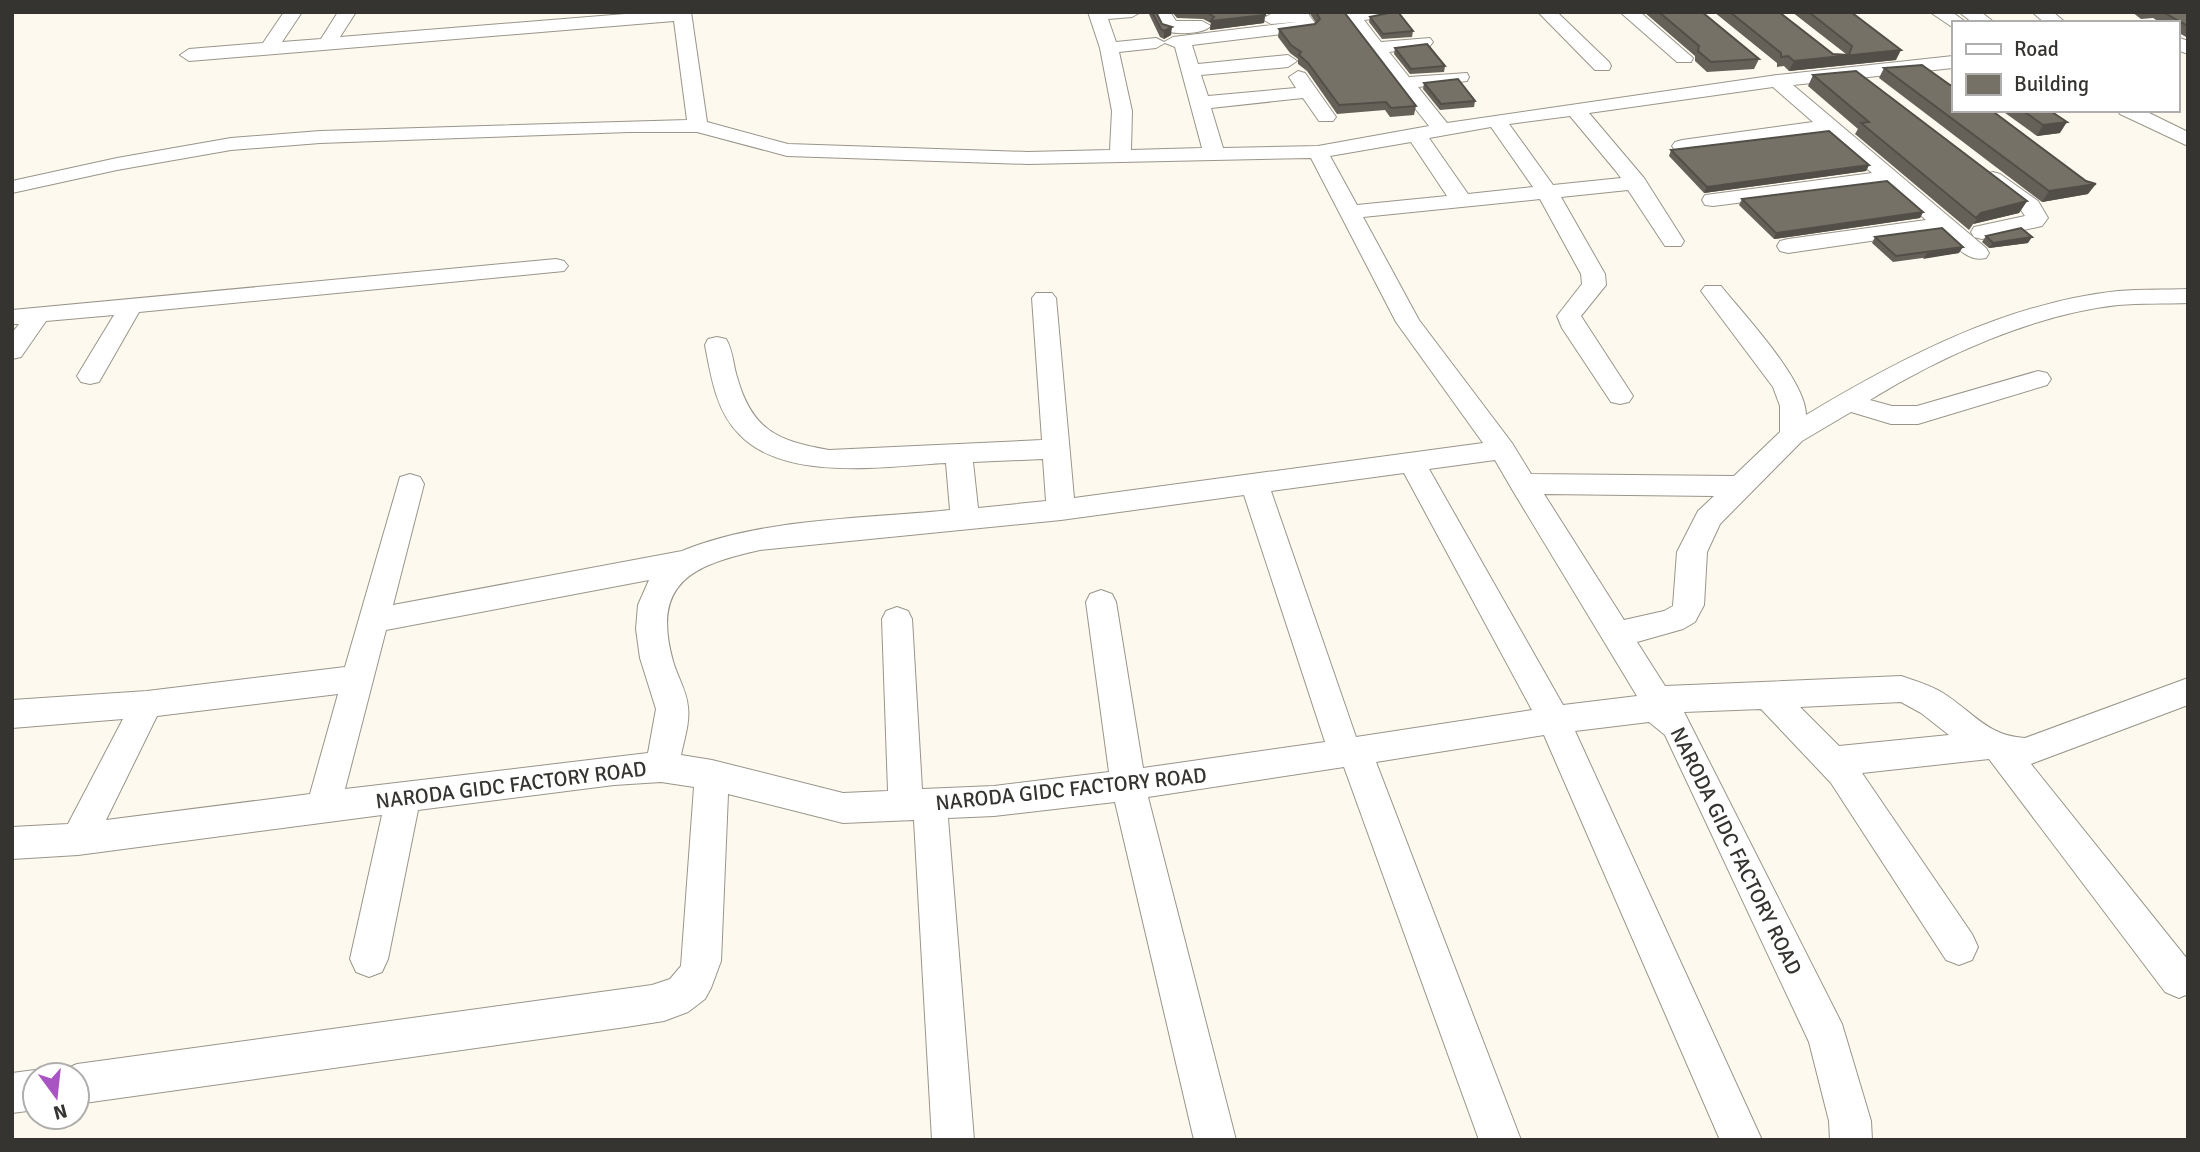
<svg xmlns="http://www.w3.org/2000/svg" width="2200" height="1152" font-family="Signika,sans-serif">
	<rect width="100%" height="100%" fill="#fef9ee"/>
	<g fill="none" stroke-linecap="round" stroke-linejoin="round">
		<defs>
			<g id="minor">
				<path d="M284,12H302L282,42L321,39L338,12H356L340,37L650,12H691L707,122L788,144L1028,152L1110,150L1112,111L1100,48L1088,12H1141L1132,17L1108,19L1116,42L1156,38L1164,42L1173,37L1296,22L1271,24L1262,19L1271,14L1307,12L1317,26L1314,30L1192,45L1198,64L1288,55L1297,61L1288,67L1201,75L1208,96L1296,88L1289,77L1298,71L1305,73L1336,117L1333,121H1319L1303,98L1211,108L1223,148L1318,146L1429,126L1339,12H1394L1391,16L1364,20L1381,42L1430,38L1433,42L1430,46L1389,52L1409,77L1467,73L1469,77L1467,81L1418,87L1447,123L1777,75L1953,56V68L1793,85L1986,248L1989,253L1986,258C1967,263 1953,243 1939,231L1788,253L1780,251L1777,246L1780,241L1788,239L1926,220L1885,184L1713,206L1705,205L1702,200L1705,195L1713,194L1872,173L1825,133L1682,152L1675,150L1672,146L1675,142L1682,140L1813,122L1773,87L1589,113L1644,178L1684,241L1681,246H1665L1628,190L1561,197L1605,274L1606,285L1581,316L1633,396L1629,402L1620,404L1611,402L1562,328L1557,316L1582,284L1581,274L1540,199L1363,217L1419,320L1512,443L1531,474L1734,476L1780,432V406L1773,387L1701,291L1705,286H1721C1744,315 1806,380 1806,415C1901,358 2006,303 2118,291C2141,289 2165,290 2188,289V303C2165,304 2141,303 2118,305C2035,314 1941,356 1870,400L1892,406H1917L2038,371L2047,373L2051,379L2047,385L1918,424H1891L1851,412L1802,441L1720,524L1707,552L1704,605L1695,622L1683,629L1637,642L1665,686L1901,676C1916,681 1930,685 1943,693C1972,711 1987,736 2025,738L2188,678V705L2031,764L2188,960V994L2179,998L2165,992L1989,759L1862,773L1972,934L1978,947L1972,960L1959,965L1946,960L1831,783L1761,709L1684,712L1842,1024L1871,1121L1872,1140H1830L1829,1121L1809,1042L1665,735L1649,722L1575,731L1762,1140H1720L1544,735L1376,762L1521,1140H1479L1344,767L1148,797L1236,1140H1194L1115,802L994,816L948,818L974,1140H932L914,820L843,823L728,794L721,961L711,988L705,999L688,1012L664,1021L626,1027L77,1104V1075H60L63,1070L77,1064L652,985L670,979L681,966L694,787L661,782L614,785L418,810L388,959L382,972L369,977L356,972L350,959L382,815L78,855L12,859V827L68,824L123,719L12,728V700L147,691L345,667L400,477L410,474L420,477L424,484L393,605L682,551C762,518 864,519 950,510L946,463C886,466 785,483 739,434C716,411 711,376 705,345L708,339L717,337L726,339C733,350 733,364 737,377C752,430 777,441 829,450L1042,440L1032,298L1036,293H1052L1056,298L1074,498L1483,443L1396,322L1311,158L1028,164L787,156L697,132H629L320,143L231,150L117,170L12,193V181L117,158L231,138L320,131L687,120L674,21L189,61L180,55L189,49L263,43ZM1165,43L1175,47L1202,148L1131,150L1132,111L1119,52L1156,48ZM1570,116L1615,170L1621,178L1553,185L1509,124ZM1491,127L1533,187L1468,194L1429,138ZM1411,142L1447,196L1357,205L1330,156ZM1043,459L1046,501L978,508L973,462ZM1495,460L1513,491L1637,696L1563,705L1429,469ZM1404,473L1532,710L1356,737L1271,491ZM1544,494L1714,496L1698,511L1677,552L1673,606L1664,611L1624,620ZM1244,495L1325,742L1143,768L1116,602L1112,594L1101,590L1090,594L1086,602L1109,772L994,786L922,789L912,619L908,611L897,607L886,611L882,619L888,791L843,793L712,760L681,755C684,740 690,723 688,707C687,691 677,676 673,661C651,582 693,565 760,550L1061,520ZM649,580L638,605L636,629L640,658L656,709L648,753L345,789L386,630ZM338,694L310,794L106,820L157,716ZM1901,702L1921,713L1949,735L1839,746L1800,707Z"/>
				<path d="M1152,12H1170L1176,21H1202L1211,26C1202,35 1176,34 1164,31Z"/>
				<polygon points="1538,12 1557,12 1609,62 1611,66 1609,70 1595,70"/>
				<polygon points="1620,12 1640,12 1693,58 1691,62 1677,62"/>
				<polygon points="1930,12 1952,12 1967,23 1953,23 1952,27"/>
				<polygon points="1959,12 1981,12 1995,23 1973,23"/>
				<polygon points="2032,12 2053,12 2066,23 2045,23"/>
				<polygon points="2177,37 2188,41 2188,54 2177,50"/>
				<polygon points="2117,110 2143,110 2188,132 2188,146 2120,114"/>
				<polygon points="1993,172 2000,174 2038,201 2048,218 2042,226 1982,239 1974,237 1971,232 1974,227 2025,216 2021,210 1986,182 1982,178 1986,174"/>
				<polygon points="556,259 564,261 568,266 564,271 139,312 99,382 90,384 81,382 77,376 114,315 46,321 21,357 12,359 12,333 19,324 12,324 12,310"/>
				<polygon points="35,1070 48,1075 35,1075 35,1110 12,1113 12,1073"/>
			</g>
		</defs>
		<use href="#minor" stroke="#99958a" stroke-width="2"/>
		<use href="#minor" fill="#fff" fill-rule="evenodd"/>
	</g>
	<g fill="#656159">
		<polygon points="1148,12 1156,12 1162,24 1171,35 1164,39 1160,37"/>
		<polygon points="1172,12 1269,12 1265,15 1264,23 1210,30 1211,23 1203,19 1177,18"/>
		<polygon points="1309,12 1344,12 1416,106 1414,115 1390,117 1385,110 1337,114 1307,71 1298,64 1298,59 1290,53 1278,37 1279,29 1315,24 1316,23"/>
		<polygon points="1644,12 1702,12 1759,59 1754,69 1707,72 1695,61 1695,56"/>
		<polygon points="1714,12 1779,12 1833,54 1846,54 1792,12 1851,12 1896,60 1789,71 1784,66 1777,67 1777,63"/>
		<polygon points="2132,12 2188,12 2188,38 2177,32 2177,23 2161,23 2153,18 2141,19"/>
		<polygon points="1370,17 1413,31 1412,37 1382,39 1369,22"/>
		<polygon points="1395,48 1445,66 1444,72 1410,74 1394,54"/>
		<polygon points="1884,68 2088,194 2042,202 1879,78"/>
		<polygon points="1813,75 2027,201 2019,213 1973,224 1969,230 1855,134 1858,129 1808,86"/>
		<polygon points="1424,83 1475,101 1474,107 1440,110 1423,89"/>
		<polygon points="2001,110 2049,110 2060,133 2037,136"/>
		<polygon points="1713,146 1869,165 1866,171 1704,193 1669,156 1671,150"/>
		<polygon points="1742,199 1923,212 1920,218 1774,239 1739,205"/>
		<polygon points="1986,236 2028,243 1989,248 1982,242"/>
		<polygon points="1875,237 1959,253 1893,262 1872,243"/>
	</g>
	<g fill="#524f48">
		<polygon points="1260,12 1269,12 1265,15 1264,23 1210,30 1211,21"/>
		<polygon points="1172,27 1171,35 1164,39 1164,31"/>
		<polygon points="1901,50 1896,60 1789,71 1794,61"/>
		<polygon points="2067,122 2060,133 2037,136 2043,125"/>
		<polygon points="1869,165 1866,171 1704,193 1707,187"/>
		<polygon points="2096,184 2088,194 2042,202 2049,191"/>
		<polygon points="2027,201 2019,213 1973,224 1969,230 1981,213"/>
		<polygon points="1923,212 1920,218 1774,239 1776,233"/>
		<polygon points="2032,237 2028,243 1989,248 1993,243"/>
		<polygon points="1963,247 1959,253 1923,259 1927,253"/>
	</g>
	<g fill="#757167" stroke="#524f48" stroke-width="2">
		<polygon points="1152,12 1156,12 1162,24 1172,27 1164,31 1161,29"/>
		<polygon points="1207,12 1263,12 1265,15 1211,21 1214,17"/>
		<polygon points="1316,12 1344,12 1416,106 1391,108 1386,102 1339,105 1308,63 1299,55 1301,52 1291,45 1279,29 1315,24 1320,19"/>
		<polygon points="1393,12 1398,12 1413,31 1383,34 1370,17"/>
		<polygon points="1659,12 1702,12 1759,59 1711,62 1698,51 1699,46"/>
		<polygon points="1730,12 1779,12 1833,54 1849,55 1852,46 1809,12 1851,12 1901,50 1794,61 1788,56 1781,57 1781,53"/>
		<polygon points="2163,12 2188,12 2188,26"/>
		<polygon points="1427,44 1445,66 1411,69 1395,48"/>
		<polygon points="1922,65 1950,85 1953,86 1953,110 1991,110 2086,181 2096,184 2049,191 1884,68"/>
		<polygon points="1856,71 2027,201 1981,213 1976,218 1861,123 1869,122 1813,75"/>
		<polygon points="1458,79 1475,101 1441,104 1424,83"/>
		<polygon points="2022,110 2049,110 2067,122 2043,125"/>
		<polygon points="1829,131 1869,165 1707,187 1671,150"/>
		<polygon points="1887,181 1923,212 1776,233 1742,199"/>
		<polygon points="1942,228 1963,247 1896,256 1875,237"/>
		<polygon points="2021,228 2032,237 1993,243 1986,236"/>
	</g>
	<g text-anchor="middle" stroke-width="7" stroke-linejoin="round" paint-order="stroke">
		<g font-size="21" fill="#363430" stroke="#fff">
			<text transform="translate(511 785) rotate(-7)" y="7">NARODA GIDC FACTORY ROAD</text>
			<text transform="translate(1071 789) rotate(-6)" y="7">NARODA GIDC FACTORY ROAD</text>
			<text transform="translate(1736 851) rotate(64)" y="7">NARODA GIDC FACTORY ROAD</text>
		</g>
	</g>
	<rect width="2200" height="1152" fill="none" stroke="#363430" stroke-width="28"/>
	<rect x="1952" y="21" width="228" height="91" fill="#ffffff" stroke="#afaeac" stroke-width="2"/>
	<rect x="1966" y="44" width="35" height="10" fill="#ffffff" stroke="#afaeac" stroke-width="2"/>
	<text x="2014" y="56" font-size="21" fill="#363430">Road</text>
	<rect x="1966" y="74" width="35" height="21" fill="#757167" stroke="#afaeac" stroke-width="2"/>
	<text x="2014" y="91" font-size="21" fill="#363430">Building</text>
	<g transform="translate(56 1096) rotate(165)"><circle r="33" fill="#ffffff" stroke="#afaeac" stroke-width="2"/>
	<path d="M0-5L12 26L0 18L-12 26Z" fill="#a954c3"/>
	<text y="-10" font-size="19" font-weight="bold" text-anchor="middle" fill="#363430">N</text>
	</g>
</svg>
